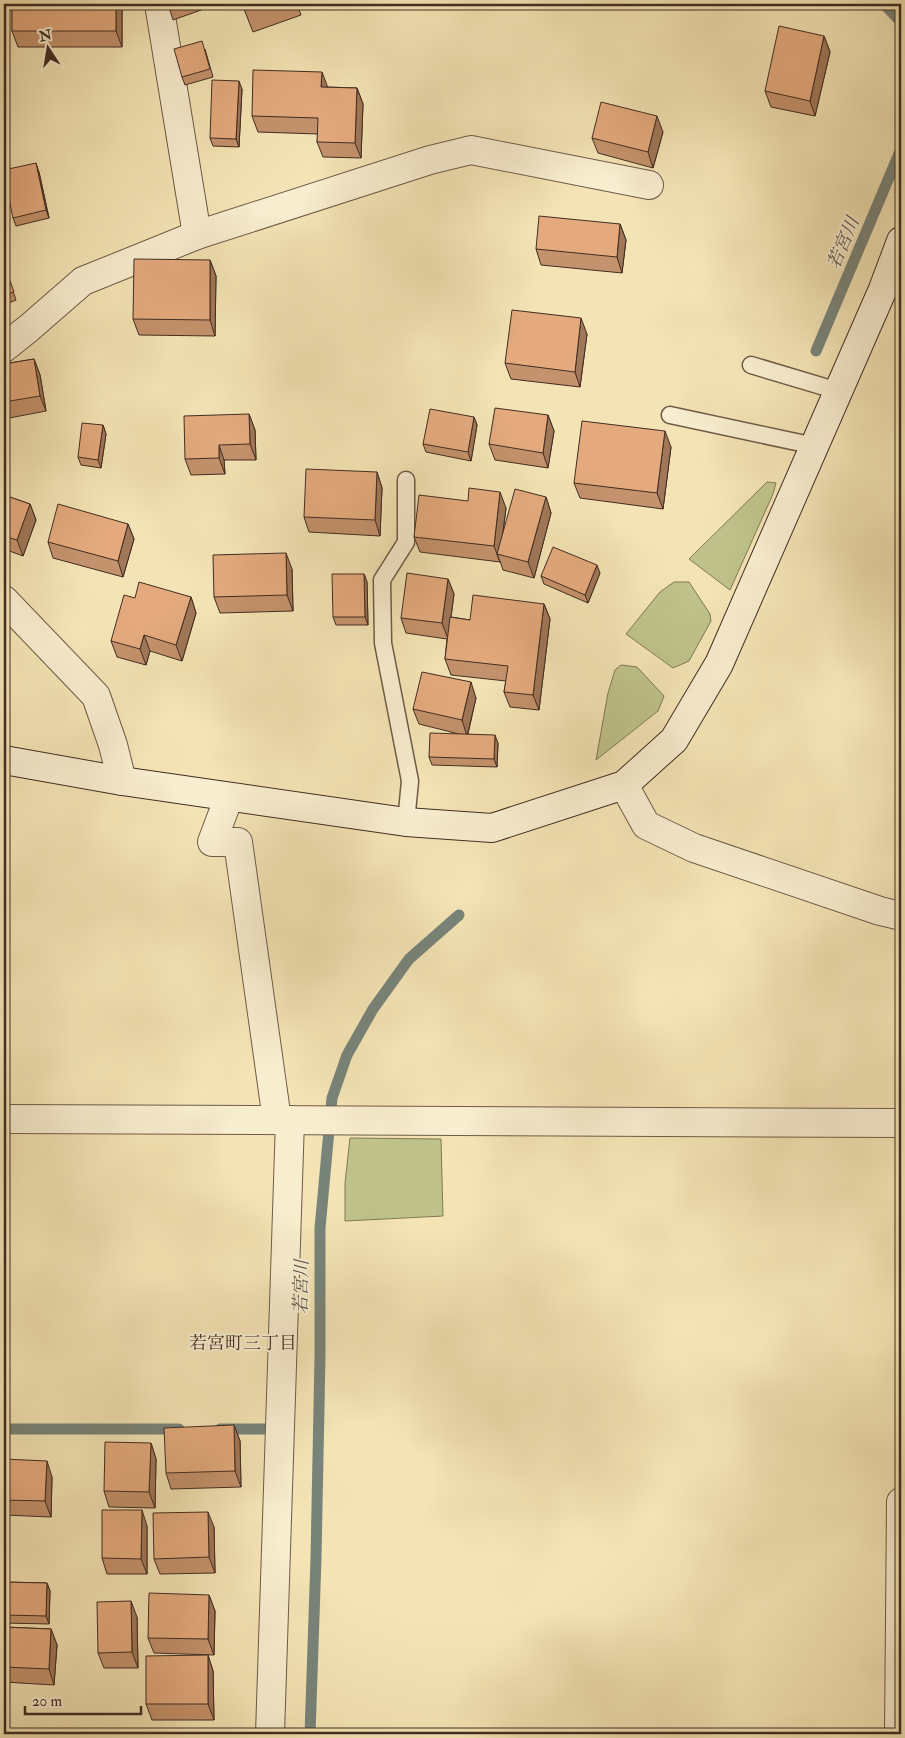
<svg xmlns="http://www.w3.org/2000/svg" width="905" height="1738" font-family="'IM FELL Double Pica','Noto Serif JP',serif">
	<rect width="100%" height="100%" fill="#f4e4b5"/>
	<filter id="stains"><feTurbulence type="fractalNoise" baseFrequency=".004" numOctaves="4"/><feColorMatrix values="0 0 0 0 .2 0 0 0 0 .09 0 0 0 0 .02 0 0 0 .5 -.17"/></filter>
	<radialGradient id="worn" r=".72"><stop offset=".6" stop-color="#630" stop-opacity="0"/><stop offset="1" stop-color="#630" stop-opacity=".3"/></radialGradient>
	<g fill="#bfc38b" stroke="#807856">
		<polygon points="767,482 776,483 773,494 730,590 689,559"/>
		<polygon points="674,582 689,582 710,614 711,621 689,661 673,668 626,634 660,592"/>
		<polygon points="621,665 637,667 664,696 658,711 596,760 608,693 615,670"/>
		<polygon points="350,1138 441,1139 443,1216 345,1221 345,1183"/>
	</g>
	<g fill="none" stroke-linecap="round" stroke-linejoin="round">
		<g stroke="#78847a" stroke-width="11">
			<polyline points="884,4 901,22"/>
			<polyline points="816,351 901,149"/>
			<polyline points="4,1429 179,1429"/>
			<polyline points="220,1429 266,1429"/>
			<polyline points="310,1734 316,1558 320,1356 320,1228 332,1098 347,1055 373,1009 409,959 459,915"/>
		</g>
		<defs>
			<g id="lane">
				<polyline points="751,365 838,391"/>
				<polyline points="670,415 815,446"/>
				<polyline points="406,480 406,542 382,580 383,643 410,781 406,822"/>
			</g>
			<g id="street">
				<polyline points="159,4 197,235"/>
				<polyline points="4,348 29,328 83,281 197,235 430,160 471,150 649,185"/>
				<polyline points="4,600 96,696 113,745 122,781"/>
				<polyline points="624,785 646,825 694,848 880,911 901,916"/>
				<polyline points="229,797 212,842 238,842 277,1120"/>
				<polyline points="4,1119 901,1123"/>
				<polyline points="270,1734 290,1120"/>
				<polyline points="899,1734 901,1502"/>
			</g>
			<polyline id="secondary" points="4,760 122,781 406,822 492,828 624,785 674,740 719,664 883,289 901,241"/>
		</defs>
		<use href="#lane" stroke="#6e5b47" stroke-width="19"/>
		<use href="#street" stroke="#6e5b47" stroke-width="30"/>
		<use href="#secondary" stroke="#412d22" stroke-width="30"/>
		<use href="#lane" stroke="#f8edcf" stroke-width="16"/>
		<use href="#street" stroke="#f8edcf" stroke-width="28"/>
		<use href="#secondary" stroke="#f8edcf" stroke-width="28"/>
	</g>
	<g fill="#c4926c" stroke="#412d22">
		<polygon points="12,4 122,4 122,47 18,47 12,31"/>
		<polygon points="168,4 218,4 173,20"/>
		<polygon points="242,4 297,4 301,15 253,32"/>
		<polygon points="824,36 830,52 815,116 771,107 765,91"/>
		<polygon points="205,49 213,77 185,85 182,77"/>
		<polygon points="327,87 357,88 363,104 361,158 323,157 317,142 318,134 258,132 252,116"/>
		<polygon points="242,89 239,147 213,146 210,138"/>
		<polygon points="663,132 653,168 598,153 592,138"/>
		<polygon points="39,172 49,218 16,226 13,218"/>
		<polygon points="620,224 626,240 622,273 541,265 536,249"/>
		<polygon points="210,260 216,276 215,336 139,335 133,319"/>
		<polygon points="5,267 16,300 4,305 4,268"/>
		<polygon points="587,334 580,387 511,379 505,363"/>
		<polygon points="34,359 40,375 46,411 4,419 4,364"/>
		<polygon points="249,414 255,430 256,460 224,460 225,474 191,475 185,459"/>
		<polygon points="548,415 554,431 548,468 495,460 489,444"/>
		<polygon points="474,417 477,425 471,461 426,452 423,444"/>
		<polygon points="103,425 106,434 101,468 81,465 78,457"/>
		<polygon points="671,447 663,509 580,498 574,483"/>
		<polygon points="377,472 382,488 380,536 309,532 304,517"/>
		<polygon points="4,495 30,504 36,520 23,556 4,549"/>
		<polygon points="546,497 551,513 534,578 503,570 500,561 500,562 420,552 414,537 506,508 503,533"/>
		<polygon points="128,524 134,539 123,577 53,558 48,542"/>
		<polygon points="292,569 293,611 220,613 214,597"/>
		<polygon points="600,573 588,603 544,584 541,576"/>
		<polygon points="364,574 367,582 368,625 336,625 333,617"/>
		<polygon points="448,579 454,594 451,617 470,620 544,604 550,619 539,710 510,707 504,692 506,681 451,675 445,659 447,639 406,633 401,618"/>
		<polygon points="191,597 196,613 182,661 150,651 146,665 117,657 111,641 135,598"/>
		<polygon points="476,698 468,734 498,743 497,767 432,765 429,757 459,734 419,724 413,709"/>
		<polygon points="234,1425 240,1441 241,1487 171,1489 166,1473"/>
		<polygon points="151,1443 156,1459 155,1508 109,1507 104,1491"/>
		<polygon points="4,1459 52,1477 51,1517 4,1515"/>
		<polygon points="147,1526 147,1574 107,1574 102,1558"/>
		<polygon points="214,1527 215,1573 160,1574 154,1559"/>
		<polygon points="4,1582 47,1583 50,1591 49,1624 4,1623"/>
		<polygon points="209,1595 215,1611 214,1655 154,1653 148,1638"/>
		<polygon points="137,1617 138,1668 104,1668 98,1653"/>
		<polygon points="4,1627 51,1629 57,1645 54,1685 4,1682"/>
		<polygon points="208,1655 213,1671 214,1720 152,1720 146,1704"/>
	</g>
	<g fill="#a07758" stroke="#412d22">
		<polygon points="116,4 122,4 122,47 116,31"/>
		<polygon points="824,36 830,52 815,116 810,101"/>
		<polygon points="322,72 328,88 321,87"/>
		<polygon points="239,81 242,89 239,147 236,139"/>
		<polygon points="357,88 363,104 361,158 355,143"/>
		<polygon points="657,116 663,132 653,168 648,152"/>
		<polygon points="36,163 39,172 49,218 46,210"/>
		<polygon points="620,224 626,240 622,273 617,257"/>
		<polygon points="210,260 216,276 215,336 210,320"/>
		<polygon points="581,318 587,334 580,387 575,372"/>
		<polygon points="34,359 40,375 46,411 40,396"/>
		<polygon points="249,414 255,430 256,460 250,444"/>
		<polygon points="548,415 554,431 548,468 543,453"/>
		<polygon points="474,417 477,425 471,461 468,452"/>
		<polygon points="103,425 106,434 101,468 98,460"/>
		<polygon points="665,431 671,447 663,509 657,493"/>
		<polygon points="219,445 224,460 225,474 219,458"/>
		<polygon points="377,472 382,488 380,536 375,520"/>
		<polygon points="500,492 506,508 500,555 497,554 500,562 494,546"/>
		<polygon points="546,497 551,513 534,578 528,562"/>
		<polygon points="30,504 36,520 23,556 17,540"/>
		<polygon points="128,524 134,539 123,577 118,561"/>
		<polygon points="286,553 292,569 293,611 287,595"/>
		<polygon points="597,565 600,573 588,603 585,595"/>
		<polygon points="364,574 367,582 368,625 365,617"/>
		<polygon points="448,579 454,594 448,639 442,623"/>
		<polygon points="191,597 196,613 182,661 176,645"/>
		<polygon points="544,604 550,619 539,710 533,695"/>
		<polygon points="144,635 150,651 146,665 140,649"/>
		<polygon points="471,682 476,698 467,736 462,720"/>
		<polygon points="495,735 498,743 497,767 494,759"/>
		<polygon points="234,1425 240,1441 241,1487 235,1471"/>
		<polygon points="151,1443 156,1459 155,1508 149,1492"/>
		<polygon points="47,1461 52,1477 51,1517 45,1501"/>
		<polygon points="142,1510 147,1526 147,1574 141,1559"/>
		<polygon points="208,1512 214,1527 215,1573 209,1557"/>
		<polygon points="47,1583 50,1591 49,1624 46,1616"/>
		<polygon points="209,1595 215,1611 214,1655 208,1639"/>
		<polygon points="131,1601 137,1617 138,1668 132,1652"/>
		<polygon points="51,1629 57,1645 54,1685 49,1669"/>
		<polygon points="208,1655 213,1671 214,1720 208,1704"/>
	</g>
	<g fill="#e4aa7d" stroke="#412d22">
		<rect x="12" y="4" width="104" height="27"/>
		<polygon points="242,4 262,4 245,10"/>
		<polygon points="779,26 824,36 810,101 765,91"/>
		<polygon points="202,41 210,69 182,77 174,49"/>
		<polygon points="253,70 322,72 321,87 357,88 355,143 317,142 318,118 252,116"/>
		<polygon points="212,80 239,81 236,139 210,138"/>
		<polygon points="601,102 657,116 648,152 592,138"/>
		<polygon points="36,163 46,210 13,218 4,175 4,170"/>
		<polygon points="539,216 620,224 617,257 536,249"/>
		<polygon points="134,259 210,260 210,320 133,319"/>
		<polygon points="5,267 14,292 4,295 4,268"/>
		<polygon points="512,310 581,318 575,372 505,363"/>
		<polygon points="34,359 40,396 4,402 4,364"/>
		<polygon points="495,408 548,415 543,453 489,444"/>
		<polygon points="430,409 474,417 468,452 423,444"/>
		<polygon points="249,414 250,444 219,445 219,458 185,459 184,416"/>
		<polygon points="582,421 665,431 657,493 574,483"/>
		<polygon points="82,423 103,425 98,460 78,457"/>
		<polygon points="306,469 377,472 375,520 304,517"/>
		<polygon points="469,488 500,492 494,546 414,537 419,495 468,501"/>
		<polygon points="515,489 546,497 528,562 497,554"/>
		<polygon points="4,495 30,504 17,540 4,536"/>
		<polygon points="58,504 128,524 118,561 48,542"/>
		<polygon points="553,547 597,565 585,595 541,576"/>
		<polygon points="286,553 287,595 214,597 213,555"/>
		<polygon points="407,573 448,579 442,623 401,618"/>
		<polygon points="332,574 364,574 365,617 333,617"/>
		<polygon points="139,582 191,597 176,645 144,635 140,649 111,641 124,595 135,598"/>
		<polygon points="473,595 544,604 533,695 504,692 508,666 445,659 450,617 470,620"/>
		<polygon points="422,672 471,682 462,720 413,709"/>
		<polygon points="430,733 495,735 494,759 429,757"/>
		<polygon points="234,1425 235,1471 166,1473 164,1428"/>
		<polygon points="105,1442 151,1443 149,1492 104,1491"/>
		<polygon points="4,1459 47,1461 45,1501 4,1500"/>
		<polygon points="102,1510 142,1510 141,1559 102,1558"/>
		<polygon points="208,1512 209,1557 154,1559 153,1513"/>
		<polygon points="4,1582 47,1583 46,1616 4,1615"/>
		<polygon points="149,1593 209,1595 208,1639 148,1638"/>
		<polygon points="131,1601 132,1652 98,1653 97,1602"/>
		<polygon points="4,1627 51,1629 49,1669 4,1667"/>
		<polygon points="208,1655 208,1704 146,1704 146,1656"/>
	</g>
	<g text-anchor="middle" stroke-width="4" stroke-linejoin="round" paint-order="stroke">
		<g font-size="18" font-style="italic" fill="#585146" stroke="#f8edcf">
			<text transform="translate(843 243) rotate(-67)" y="6">若宮川</text>
			<text transform="translate(301 1287) rotate(-89)" y="6">若宮川</text>
		</g>
		<g font-size="18" fill="#412d22" stroke="#f8edcf">
			<text x="243" y="1349">若宮町三丁目</text>
		</g>
	</g>
	<rect width="905" height="1738" fill="none" stroke="#f4e4b5" stroke-width="20"/>
	<rect x="5" y="5" width="895" height="1728" fill="none" stroke="#412d22" stroke-width="2.5"/>
	<rect x="10" y="10" width="885" height="1718" fill="none" stroke="#412d22"/>
	<g transform="translate(48 48) rotate(348)" stroke="#f8edcf" stroke-width="4" paint-order="stroke">
	<path d="M0-4L9 19L0 12L-9 19Z" fill="#412d22"/>
	<text y="-8" font-size="14" font-weight="bold" text-anchor="middle" fill="#412d22">N</text>
	</g>
	<path d="M25 1706v8h116v-8" fill="none" stroke="#412d22" stroke-width="2.5"/>
	<text x="32" y="1706" font-size="15" fill="#412d22" stroke="#f8edcf" stroke-width="4" paint-order="stroke">20 m</text>
	<rect width="100%" height="100%" filter="url(#stains)"/>
	<rect width="100%" height="100%" fill="url(#worn)"/>
</svg>
